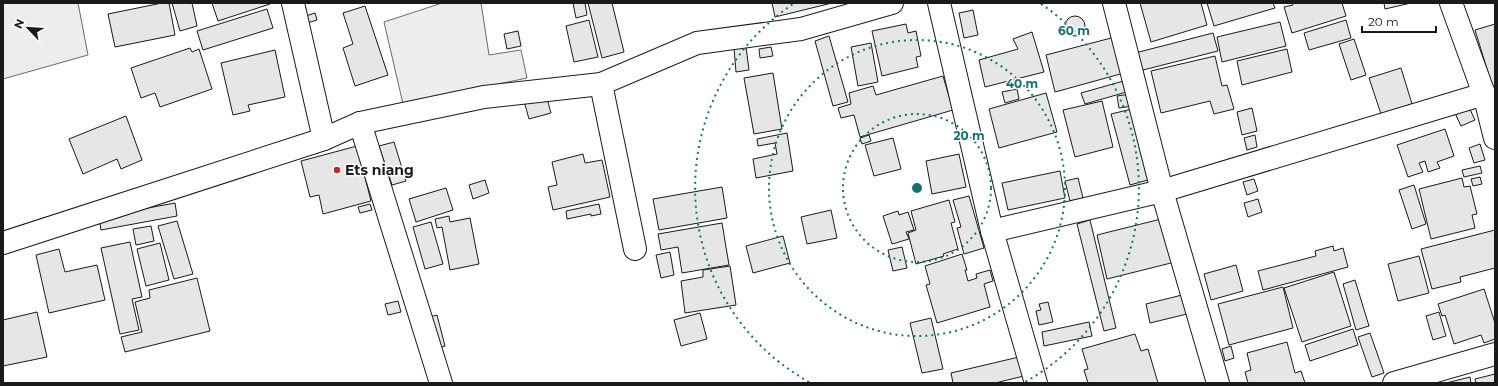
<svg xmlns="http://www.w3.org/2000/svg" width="1498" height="386" font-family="Montserrat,sans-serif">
	<rect width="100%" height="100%" fill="#fff"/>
	<g fill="#ededed" stroke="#6a6a6a">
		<polygon points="3,3 78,3 88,55 3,79"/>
		<polygon points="442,3 481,3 489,55 521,50 527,78 403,104 384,22"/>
	</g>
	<g fill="#e6e6e6" stroke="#1a1a1a">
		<polygon points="162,3 169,3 175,35 115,47 108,14"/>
		<polygon points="172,3 192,3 197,26 180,31"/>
		<polygon points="212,3 270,3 270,4 218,21"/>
		<polygon points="573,3 585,3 587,15 576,18"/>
		<polygon points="588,3 612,3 624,52 602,58"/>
		<polygon points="772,3 832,3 775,17"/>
		<polygon points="1140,3 1201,3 1207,25 1151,42"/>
		<polygon points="1207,3 1273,3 1275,8 1214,26"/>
		<polygon points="1292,3 1342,3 1346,16 1292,33 1284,7 1293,5"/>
		<polygon points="1384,3 1411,3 1385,9"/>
		<polygon points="365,6 388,75 355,86 343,48 353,44 343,13"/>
		<polygon points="267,9 273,28 203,50 197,31"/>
		<polygon points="973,10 978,35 964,38 959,13"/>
		<polygon points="315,13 317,20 307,23 306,16"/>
		<circle cx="1075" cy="26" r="10"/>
		<polygon points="589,20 598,57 574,62 566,26"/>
		<polygon points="1346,20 1351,38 1309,50 1304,33"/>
		<polygon points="1280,22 1286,46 1222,62 1217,37"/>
		<polygon points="906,24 908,33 916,31 921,56 916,57 918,67 882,76 872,31"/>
		<polygon points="1495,24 1495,95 1475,30"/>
		<polygon points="518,31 521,46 507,49 504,34"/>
		<polygon points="1032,32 1044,72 985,87 979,60 1018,49 1013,39"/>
		<polygon points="1213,33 1218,51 1139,71 1135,53"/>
		<polygon points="829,36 848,102 833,106 815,41"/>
		<polygon points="1115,37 1124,73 1055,92 1046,55"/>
		<polygon points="1354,39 1366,75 1351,80 1339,44"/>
		<polygon points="871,43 878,82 858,86 851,47"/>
		<polygon points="746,47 749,70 736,72 734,48"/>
		<polygon points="771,47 773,56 760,58 759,49"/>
		<polygon points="190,48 192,52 199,49 212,89 160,107 155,93 141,98 131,68"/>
		<polygon points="1287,49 1292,72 1242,85 1237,61"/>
		<polygon points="275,50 285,97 248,105 250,111 233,115 221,63"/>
		<polygon points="1215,56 1222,86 1227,85 1234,109 1214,114 1210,101 1161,113 1151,71"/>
		<polygon points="1401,68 1412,104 1381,114 1369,78"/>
		<polygon points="773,73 782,129 754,134 744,78"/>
		<polygon points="943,76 953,110 860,137 854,115 841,118 838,108 851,104 849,93 873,86 876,95"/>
		<polygon points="1127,80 1130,91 1085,104 1081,93"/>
		<polygon points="1017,89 1019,99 1005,103 1002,92"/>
		<polygon points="1046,93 1057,132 999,148 989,109"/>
		<polygon points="1131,94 1133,106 1119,108 1117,96"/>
		<polygon points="546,95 551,113 529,119 524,101"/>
		<polygon points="1102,101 1113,147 1075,157 1063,110"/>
		<polygon points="1468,105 1475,120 1461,126 1454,111"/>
		<polygon points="1136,108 1155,178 1130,185 1111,114"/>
		<polygon points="1252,108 1257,131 1242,135 1237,112"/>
		<polygon points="126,116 142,160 121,169 117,159 83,174 69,139"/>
		<polygon points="1445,129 1454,156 1437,162 1440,168 1428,172 1425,161 1419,163 1423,172 1408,177 1397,145"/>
		<polygon points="787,133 793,171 756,178 753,159 777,154 775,143 758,146 757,139"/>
		<polygon points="869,135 871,141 862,144 860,138"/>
		<polygon points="1255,135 1257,147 1247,150 1244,138"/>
		<polygon points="893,138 901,169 874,176 865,145"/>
		<polygon points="394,142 406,181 392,185 379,146"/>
		<polygon points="1480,144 1485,160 1474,163 1469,148"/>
		<polygon points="357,146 371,201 323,214 319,195 310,197 301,161"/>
		<polygon points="583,154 585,163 602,160 610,197 553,210 548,187 557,185 552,162"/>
		<polygon points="959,154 966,187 932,194 926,161"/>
		<polygon points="1480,166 1482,173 1464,177 1462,170"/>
		<polygon points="1060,171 1065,198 1008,210 1002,183"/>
		<polygon points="1480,177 1482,184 1473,186 1471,179"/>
		<polygon points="1078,178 1083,198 1070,201 1065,181"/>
		<polygon points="1462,178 1464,187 1470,186 1477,214 1472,215 1475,228 1431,239 1419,189"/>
		<polygon points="1254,179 1258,191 1247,195 1243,182"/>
		<polygon points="485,180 489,193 473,199 469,185"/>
		<polygon points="1414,185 1426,224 1412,229 1399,190"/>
		<polygon points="722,187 727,218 659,230 653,199"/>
		<polygon points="446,188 453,210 416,222 409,199"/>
		<polygon points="969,196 984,248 964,254 957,228 961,227 953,200"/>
		<polygon points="1258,199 1262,212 1248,217 1244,203"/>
		<polygon points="949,200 955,222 951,223 958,249 943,254 944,256 916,264 908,233 916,230 911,211"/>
		<polygon points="175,203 177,216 101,230 99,217"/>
		<polygon points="370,204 372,210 360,213 358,207"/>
		<polygon points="599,204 601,214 591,216 591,214 567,219 566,211"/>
		<polygon points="831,210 837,238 807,244 801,217"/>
		<polygon points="898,211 899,215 908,212 914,230 906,232 909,239 892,244 883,216"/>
		<polygon points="449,216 450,222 470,218 479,264 450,270 442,227 437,228 435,219"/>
		<polygon points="1165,218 1175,262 1107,279 1097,235"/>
		<polygon points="1090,220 1116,328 1104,331 1077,224"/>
		<polygon points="177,221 193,274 174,279 158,226"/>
		<polygon points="431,222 443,264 425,269 413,227"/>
		<polygon points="722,223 729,265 682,273 678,247 661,250 658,234"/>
		<polygon points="151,226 154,241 136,245 133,229"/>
		<polygon points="1495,230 1495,268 1460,277 1461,282 1432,289 1421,249"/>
		<polygon points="783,236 790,263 753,273 746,246"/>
		<polygon points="130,242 142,297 132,299 139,330 120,334 101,248"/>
		<polygon points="160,243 169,280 146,286 137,249"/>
		<polygon points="1333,246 1334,251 1343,248 1348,267 1263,290 1258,271 1316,256 1315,251"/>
		<polygon points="902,247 907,268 893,271 888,250"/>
		<polygon points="59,249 65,272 97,265 105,300 49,313 36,255"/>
		<polygon points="670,252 674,275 661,278 656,255"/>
		<polygon points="962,254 967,270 965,270 968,281 977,278 976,274 990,270 993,281 984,284 990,307 937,323 926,285 930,284 925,266"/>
		<polygon points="1419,256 1429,293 1398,301 1388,264"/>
		<polygon points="1236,265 1243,291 1211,300 1204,274"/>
		<polygon points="730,266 736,305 685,313 681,281 703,277 703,270"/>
		<polygon points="1334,272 1351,326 1302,342 1284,288"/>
		<polygon points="197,278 210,331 125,352 121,337 142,332 135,302 150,298 149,290"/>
		<polygon points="1355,280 1369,326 1356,330 1343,284"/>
		<polygon points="1283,287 1293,328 1229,345 1218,304"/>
		<polygon points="1484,289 1495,323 1495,339 1484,343 1481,335 1454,344 1445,315 1442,316 1438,304"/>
		<polygon points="1186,294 1191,313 1150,323 1146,304"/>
		<polygon points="398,301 401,312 388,315 385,304"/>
		<polygon points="1048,302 1053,322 1039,325 1036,311 1041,310 1039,304"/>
		<polygon points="37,312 47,357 3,366 3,320"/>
		<polygon points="1439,312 1446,336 1433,340 1426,316"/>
		<polygon points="700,313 707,339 681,346 674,320"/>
		<polygon points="437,315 445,346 434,349 425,318"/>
		<polygon points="931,318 943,369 922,373 910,323"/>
		<polygon points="1089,322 1092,336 1044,346 1042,332"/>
		<polygon points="1353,329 1358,345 1310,361 1305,345"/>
		<polygon points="1370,333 1384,373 1372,377 1358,337"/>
		<polygon points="1135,334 1141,351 1148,349 1158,383 1088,383 1084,370 1088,369 1082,349"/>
		<polygon points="1287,342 1295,373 1301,371 1305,383 1248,383 1245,372 1251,370 1247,353"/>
		<polygon points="1231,346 1234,358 1225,361 1222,349"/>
		<polygon points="1019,357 1024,376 995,383 953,383 951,373"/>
		<polygon points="1495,374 1495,383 1476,383 1475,379"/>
		<polygon points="1470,377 1471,383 1446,383"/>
	</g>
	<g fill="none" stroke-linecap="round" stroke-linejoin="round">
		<defs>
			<g id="street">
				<polyline points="293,3 324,139"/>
				<polyline points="939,3 992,231 1036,383"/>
				<polyline points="1114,3 1162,191 1218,383"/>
				<polyline points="1451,3 1484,94 1495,138"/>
				<polyline points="601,84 635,249"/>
				<polyline points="360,123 441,383"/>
				<polyline points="992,231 1162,191 1484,94 1495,103"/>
				<polyline points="3,243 324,139 360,123 484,97 601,84 697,43 801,29 892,3"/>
				<polyline points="1394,383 1495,354"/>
			</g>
		</defs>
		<use href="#street" stroke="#1a1a1a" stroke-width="24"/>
		<use href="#street" stroke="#fff" stroke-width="22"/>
	</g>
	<g fill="none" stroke="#0f766e" stroke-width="2" stroke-dasharray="2 4">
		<circle cx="917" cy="188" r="74"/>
		<circle cx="917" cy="188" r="148"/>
		<path d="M809 382A222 222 0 0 1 793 4M1041 4A222 222 0 0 1 1025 382"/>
	</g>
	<circle fill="#c62828" stroke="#fff" stroke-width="1.5" cx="337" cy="170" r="4"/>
	<g text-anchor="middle" stroke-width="3" stroke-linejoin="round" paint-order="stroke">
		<g font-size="14" font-weight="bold" fill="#1a1a1a" stroke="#fff" text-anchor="start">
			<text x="345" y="175">Ets niang</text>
		</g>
	</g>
	<circle cx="917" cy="188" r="6" fill="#0f766e" stroke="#fff" stroke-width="2"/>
	<g font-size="12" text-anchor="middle" font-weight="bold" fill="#0f766e" stroke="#fff" stroke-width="3" stroke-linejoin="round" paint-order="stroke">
		<text x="1074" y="35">60 m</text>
		<text x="1022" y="88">40 m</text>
		<text x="969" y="140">20 m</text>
	</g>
	<rect width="1498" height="386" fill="none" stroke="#1a1a1a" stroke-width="8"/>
	<g transform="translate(28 28) rotate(295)" stroke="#ffffff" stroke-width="3" paint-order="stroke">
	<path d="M0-3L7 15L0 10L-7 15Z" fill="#1a1a1a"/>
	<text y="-6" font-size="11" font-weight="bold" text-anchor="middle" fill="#1a1a1a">N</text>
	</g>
	<path d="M1362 26v6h74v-6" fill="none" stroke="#1a1a1a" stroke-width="2"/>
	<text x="1368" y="26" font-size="12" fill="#1a1a1a" stroke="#ffffff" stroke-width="3" paint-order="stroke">20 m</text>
</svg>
